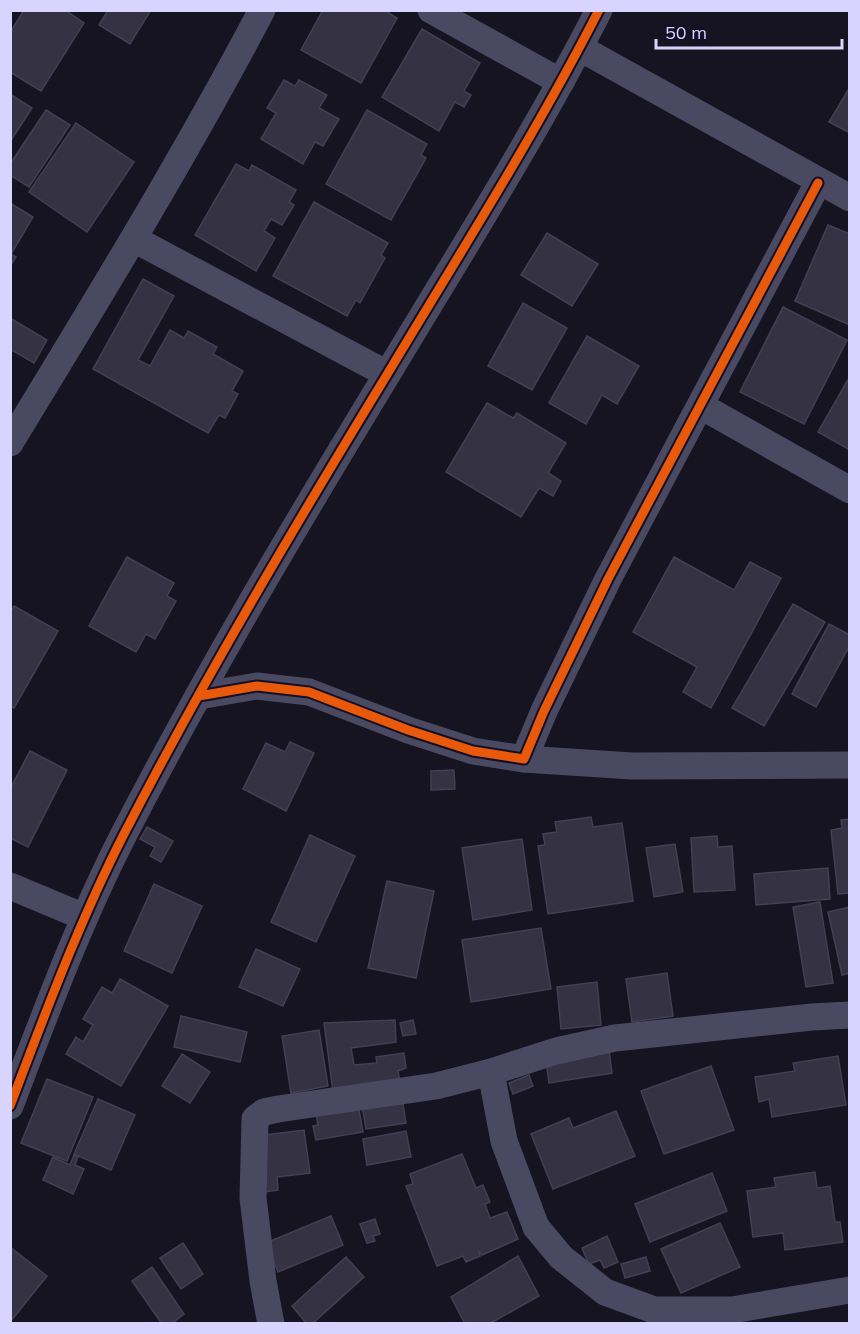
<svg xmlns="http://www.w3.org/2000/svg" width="860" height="1334" font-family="Mulish,sans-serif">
	<rect width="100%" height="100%" fill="#161421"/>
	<g fill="#343243" stroke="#433f54" stroke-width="1.5">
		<polygon points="24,10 65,10 84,23 41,91 10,72 10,33"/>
		<polygon points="108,10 151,10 130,44 99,25"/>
		<polygon points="323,10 384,10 397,18 361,83 301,50"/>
		<polygon points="422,29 480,63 464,91 471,95 464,107 455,102 439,131 382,97"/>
		<polygon points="284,80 295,86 299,80 327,95 319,108 339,119 323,146 315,142 303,164 261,139 276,113 267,108"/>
		<polygon points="850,87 850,133 829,122"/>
		<polygon points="10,94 32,108 10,142"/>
		<polygon points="46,110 70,125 29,187 10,175 10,164"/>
		<polygon points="367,110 427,144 421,155 426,158 391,220 326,184"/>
		<polygon points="76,123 134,162 87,232 29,192"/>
		<polygon points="236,164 249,171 252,165 296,190 289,202 294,205 282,225 271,219 264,231 275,238 256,271 195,235"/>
		<polygon points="314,202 388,243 381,255 385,258 360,303 356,300 347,316 273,276"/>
		<polygon points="10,203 33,217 11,254 16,257 10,266"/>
		<polygon points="828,225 850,234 850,325 795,301"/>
		<polygon points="547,233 598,264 572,306 521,275"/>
		<polygon points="143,279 174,296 138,360 150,366 170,330 184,338 188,331 217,347 213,354 243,371 232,391 238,394 225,418 219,415 208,433 93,369"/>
		<polygon points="523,303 567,328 532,390 488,366"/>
		<polygon points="783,307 847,340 804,424 740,392"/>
		<polygon points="10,318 47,340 34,363 10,349"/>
		<polygon points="587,336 639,366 617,404 602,395 586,424 549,403"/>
		<polygon points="850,376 850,450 818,432"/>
		<polygon points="487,403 513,418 517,413 566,443 548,473 561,481 553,496 539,488 521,517 446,472"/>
		<polygon points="127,557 174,583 167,596 176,601 155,639 146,634 136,652 89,626"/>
		<polygon points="674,557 734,590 750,562 781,578 711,708 683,692 697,667 633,632"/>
		<polygon points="793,604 825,622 764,726 732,708"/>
		<polygon points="14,606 58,631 14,708 10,706 10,612"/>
		<polygon points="829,624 850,635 850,645 816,707 792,694"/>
		<polygon points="290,742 314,753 286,811 243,789 266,743 285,752"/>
		<polygon points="30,751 67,770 28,847 10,838 10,789"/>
		<polygon points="454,770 455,789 431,790 431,771"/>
		<polygon points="591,817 593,827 622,823 633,901 548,914 538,846 545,845 543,834 557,832 555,822"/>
		<polygon points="850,819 850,893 838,894 831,830 842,828 841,820"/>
		<polygon points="147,827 173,841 161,862 150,856 155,847 140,839"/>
		<polygon points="310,835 355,856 316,942 271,922"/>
		<polygon points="717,836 718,847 732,846 735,890 694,892 691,838"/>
		<polygon points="522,839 532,910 473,920 462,848"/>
		<polygon points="675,844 683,892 654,897 646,848"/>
		<polygon points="828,868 830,899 756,905 754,874"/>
		<polygon points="387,881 434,891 416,978 368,968"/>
		<polygon points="154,884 202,906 172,973 124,951"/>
		<polygon points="820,902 833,983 806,987 793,907"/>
		<polygon points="850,907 850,973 842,975 828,912"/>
		<polygon points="541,928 551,989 471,1002 462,940"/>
		<polygon points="256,949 300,969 283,1006 239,987"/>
		<polygon points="667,973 673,1016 632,1022 626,979"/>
		<polygon points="120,979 168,1006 121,1086 66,1054 76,1037 83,1042 93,1025 83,1019 102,987 112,993"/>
		<polygon points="597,982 601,1025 561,1029 557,987"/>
		<polygon points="181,1016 247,1032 240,1062 174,1047"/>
		<polygon points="395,1020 396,1042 351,1048 354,1065 377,1063 376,1057 404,1053 406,1068 398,1071 400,1082 333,1092 324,1023"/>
		<polygon points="413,1020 416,1034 403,1036 400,1023"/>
		<polygon points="319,1030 328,1086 291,1093 282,1036"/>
		<polygon points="609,1050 612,1073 549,1083 546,1060"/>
		<polygon points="182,1054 210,1072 190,1103 162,1086"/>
		<polygon points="838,1056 846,1105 772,1117 769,1099 759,1102 755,1077 795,1071 793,1063"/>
		<polygon points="711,1066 734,1130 664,1154 641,1091"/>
		<polygon points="529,1075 533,1086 513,1094 509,1083"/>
		<polygon points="47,1079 93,1097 67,1161 21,1143"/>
		<polygon points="402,1098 406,1123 366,1129 362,1105"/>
		<polygon points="98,1099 135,1115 111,1170 74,1154"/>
		<polygon points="358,1105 363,1132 316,1140 313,1126 318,1125 316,1113"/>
		<polygon points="616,1111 635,1156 553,1189 531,1134 569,1118 573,1128"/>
		<polygon points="304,1130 310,1173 277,1177 278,1190 257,1193 257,1136"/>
		<polygon points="406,1131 411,1157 367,1165 363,1139"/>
		<polygon points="462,1154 476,1188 483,1185 490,1202 485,1204 490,1218 507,1212 518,1239 482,1255 479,1252 480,1256 466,1262 463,1256 437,1266 406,1186 413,1184 410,1174"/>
		<polygon points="74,1155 78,1157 75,1165 84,1169 73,1194 43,1180 53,1157 70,1165"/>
		<polygon points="815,1172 817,1188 830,1186 835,1222 840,1222 843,1242 785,1250 783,1233 753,1237 747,1191 776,1187 774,1178"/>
		<polygon points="712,1173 727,1211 650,1242 635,1204"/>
		<polygon points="331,1216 343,1245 278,1272 266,1243"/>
		<polygon points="375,1219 380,1234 373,1236 375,1241 367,1243 360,1224"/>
		<polygon points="720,1223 740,1267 681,1293 661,1249"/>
		<polygon points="607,1236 618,1262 604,1268 600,1260 589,1264 582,1248"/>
		<polygon points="183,1243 203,1274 181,1289 160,1258"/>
		<polygon points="10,1247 47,1276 10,1322"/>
		<polygon points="518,1256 539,1296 489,1324 465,1324 451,1297"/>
		<polygon points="346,1257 364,1277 312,1324 307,1324 292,1306"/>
		<polygon points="646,1257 650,1271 625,1278 621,1264"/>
		<polygon points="152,1267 184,1314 171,1324 162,1324 132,1281"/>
	</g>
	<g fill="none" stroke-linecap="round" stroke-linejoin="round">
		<g stroke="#4a4962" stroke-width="27">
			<polyline points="431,10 561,82"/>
			<polyline points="580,48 850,198"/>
			<polyline points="134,239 387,374"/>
			<polyline points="701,406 850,490"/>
			<path d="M10,443C97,300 184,158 262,10"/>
			<polyline points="199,696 257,686 309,692 408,730 473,751 524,759 544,711 608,579 818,183"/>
			<polyline points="524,759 632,766 850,765"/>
			<polyline points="10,886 84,917"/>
			<polyline points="850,1015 812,1017 615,1038 556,1051 491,1072 504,1141 536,1227 561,1257 605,1292 654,1310 732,1310 850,1290"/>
			<path d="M10,1106C45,1014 79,922 124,834C205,677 296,524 388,373C460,253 535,135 599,10"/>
			<polyline points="271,1324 263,1281 253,1198 255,1119 264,1112 278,1109 436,1086 491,1072"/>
		</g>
		<defs>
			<g id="cycleway">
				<polyline points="199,696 257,686 309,692 408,730 473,751 524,759 544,711 608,579 818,183"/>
				<path d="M10,1106C45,1014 79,922 124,834C205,677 296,524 388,373C460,253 535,135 599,10"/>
			</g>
		</defs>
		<use href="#cycleway" stroke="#130f26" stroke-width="13"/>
		<use href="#cycleway" stroke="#e8590c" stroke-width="9"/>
	</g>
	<rect width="860" height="1334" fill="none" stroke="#d9d4ff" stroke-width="24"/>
	<path d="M656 39v9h186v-9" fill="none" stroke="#d9d4ff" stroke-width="3"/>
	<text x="665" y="39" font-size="18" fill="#d9d4ff" stroke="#130f26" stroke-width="4.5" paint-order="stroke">50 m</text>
</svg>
